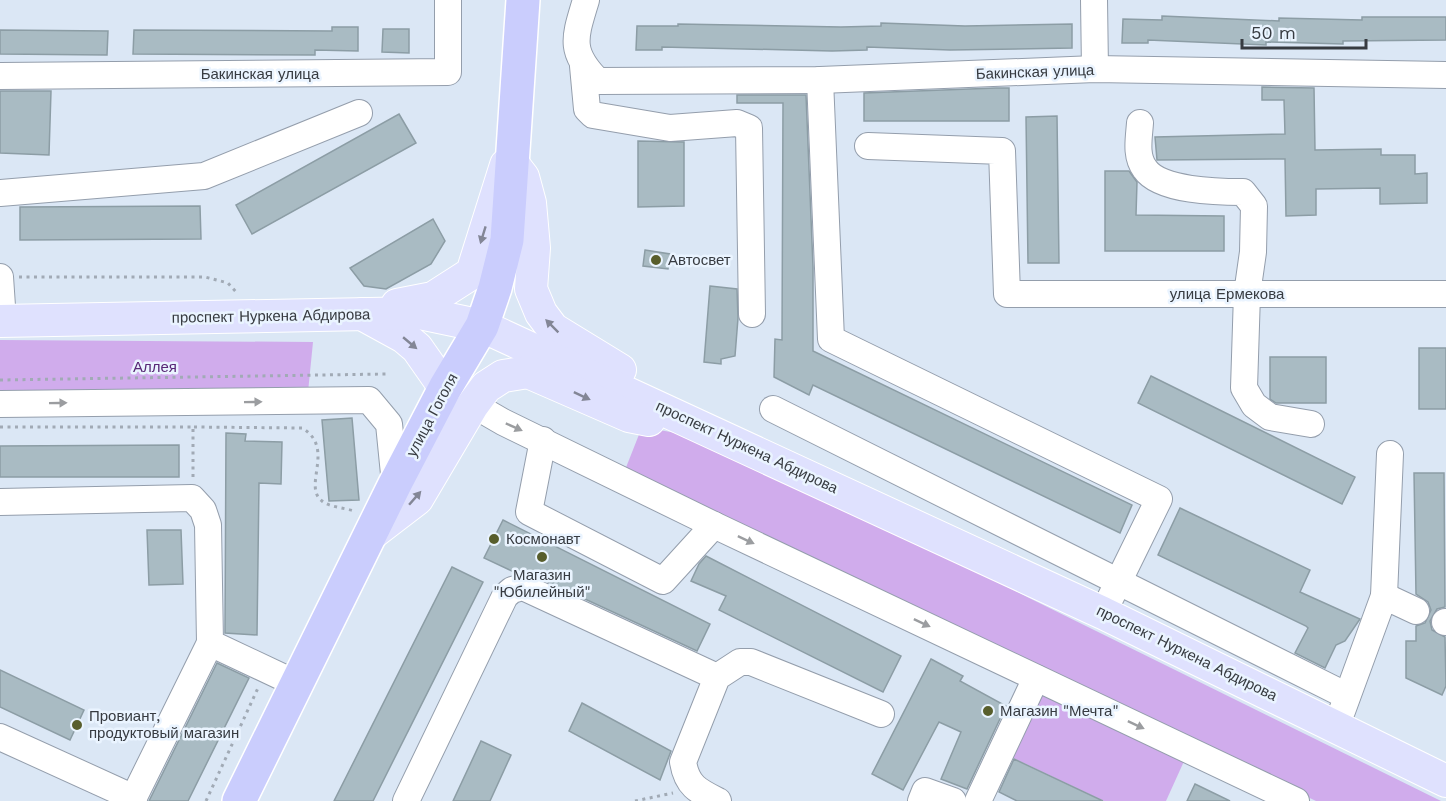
<svg xmlns="http://www.w3.org/2000/svg" width="1446" height="801" font-family="'Work Sans',sans-serif">
	<rect width="100%" height="100%" fill="#dbe7f5"/>
	<g fill="#d0acec">
		<polygon points="0,340 313,342 308,392 0,391"/>
		<polygon points="642,427 705,438 1441,801 1316,801 625,470"/>
		<polygon points="1039,687 1185,759 1166,801 1104,801 1009,756"/>
	</g>
	<g fill="#a9bbc3" stroke="#8c9da5" stroke-width="1.5">
		<polygon points="1162,16 1279,21 1279,18 1362,20 1362,17 1446,17 1446,40 1343,41 1343,44 1266,42 1266,45 1148,40 1148,43 1122,43 1123,19 1162,20"/>
		<polygon points="881,23 965,26 1072,24 1072,48 950,50 867,47 867,50 832,51 662,47 662,50 636,50 637,26 678,26 678,24 841,27 881,26"/>
		<polygon points="332,27 358,27 358,51 315,50 315,55 133,54 134,30 332,31"/>
		<polygon points="383,29 409,29 409,53 382,52"/>
		<polygon points="0,30 108,31 107,55 0,54"/>
		<polygon points="1262,87 1314,88 1315,150 1381,149 1381,155 1415,155 1415,174 1427,173 1427,203 1380,204 1380,188 1316,189 1316,215 1286,216 1285,159 1157,160 1155,137 1285,134 1284,100 1262,100"/>
		<polygon points="996,88 1009,88 1009,121 864,121 864,93"/>
		<polygon points="0,91 51,91 49,155 0,153"/>
		<polygon points="737,95 806,95 813,267 813,351 1132,505 1120,533 813,385 809,395 774,377 775,339 782,340 783,103 737,103"/>
		<polygon points="399,114 416,143 252,234 236,205"/>
		<polygon points="1057,116 1059,263 1028,263 1026,117"/>
		<polygon points="638,141 684,142 684,206 638,207"/>
		<polygon points="1105,171 1129,171 1137,182 1136,215 1224,216 1224,251 1105,251"/>
		<polygon points="200,206 201,239 20,240 20,207"/>
		<polygon points="433,219 445,241 431,264 386,289 364,286 350,268"/>
		<polygon points="645,250 670,254 668,269 643,266"/>
		<polygon points="710,286 737,289 738,318 735,356 721,359 721,364 704,362"/>
		<rect x="1419" y="348" width="27" height="61"/>
		<polygon points="1270,357 1326,357 1326,403 1276,403 1270,399"/>
		<polygon points="1151,376 1355,477 1342,504 1138,403"/>
		<polygon points="352,418 359,500 329,501 322,420"/>
		<polygon points="226,433 246,434 245,441 282,442 281,484 259,483 257,635 225,633"/>
		<polygon points="179,445 179,477 0,477 0,446"/>
		<polygon points="1414,473 1444,473 1445,607 1437,609 1430,621 1432,630 1445,637 1446,686 1442,695 1406,678 1406,641 1416,641 1416,626 1425,623 1431,610 1428,602 1416,594"/>
		<polygon points="1180,508 1310,570 1300,592 1360,619 1345,641 1336,645 1325,668 1295,653 1308,628 1306,626 1158,555"/>
		<polygon points="503,520 710,624 697,651 529,573 516,573 484,558"/>
		<polygon points="147,530 181,530 183,584 149,585"/>
		<polygon points="706,556 901,656 883,692 719,610 726,596 691,581 699,564"/>
		<polygon points="452,567 483,582 373,801 334,801"/>
		<polygon points="931,659 963,676 960,681 1006,706 967,789 941,779 961,732 939,722 903,790 872,774"/>
		<polygon points="217,663 249,678 188,801 149,801"/>
		<polygon points="0,670 84,710 70,740 0,707"/>
		<polygon points="582,703 671,751 660,780 569,731"/>
		<polygon points="481,741 511,755 490,801 453,801"/>
		<polygon points="1014,759 1103,801 1017,801 999,792"/>
		<polygon points="1195,784 1230,801 1187,801"/>
	</g>
	<g fill="none" stroke-linecap="round" stroke-linejoin="round">
		<defs>
			<g id="minor">
				<path d="M586,0C575,37 568,51 598,81L820,80L1095,69L1446,75"/>
				<polyline points="1094,0 1095,69"/>
				<polyline points="583,66 587,109 593,115 670,128 737,123 749,128 752,314"/>
				<polyline points="0,76 448,72 448,0"/>
				<polyline points="820,80 831,339 1159,499 1103,613"/>
				<path d="M1140,123C1139,138 1135,156 1145,169C1160,191 1218,192 1243,192L1254,206L1253,252L1247,294L1244,388L1254,405L1270,417L1311,424"/>
				<polyline points="868,146 1002,151 1007,294 1446,294"/>
				<polyline points="0,193 204,176 359,113"/>
				<polyline points="0,277 3,321"/>
				<polyline points="458,396 503,422 714,525 1296,801"/>
				<polyline points="0,404 369,400 389,424 395,484"/>
				<polyline points="773,409 1347,696"/>
				<polyline points="543,440 529,512 663,581 714,525"/>
				<polyline points="0,502 192,498 203,510 208,525 210,643 297,684"/>
				<polyline points="1384,596 1390,454"/>
				<polyline points="1445,622 1446,622"/>
				<polyline points="1342,711 1384,596 1416,611"/>
				<polyline points="0,737 134,798"/>
				<polyline points="132,801 210,643"/>
				<polyline points="406,801 505,596 512,590 523,587 717,677"/>
				<path d="M718,801C698,791 687,786 683,762L717,677L740,662H751L881,714"/>
				<polyline points="921,801 925,791 953,801"/>
				<polyline points="978,801 1036,678"/>
			</g>
			<g id="major">
				<polyline points="513,164 523,177 530,203 534,248 531,289 541,313 553,329 620,370"/>
				<polyline points="397,305 433,298 472,273 506,165"/>
				<polyline points="362,314 404,337 417,348 445,388"/>
				<polyline points="0,321 420,313 482,326 1103,613 1446,781"/>
				<polyline points="370,535 417,499 472,406 486,387 503,376 528,372 629,416 649,420"/>
			</g>
			<polyline id="highway" points="239,801 395,484 445,388 482,326 495,288 507,240 523,0"/>
		</defs>
		<use href="#minor" stroke="#949eac" stroke-width="28"/>
		<use href="#major" stroke="#fff" stroke-width="34"/>
		<use href="#highway" stroke="#fff" stroke-width="36"/>
		<g stroke="#a1aab5" stroke-width="3" stroke-dasharray="3 4.5" stroke-linecap="butt">
			<polyline points="19,277 205,277 228,283 238,294"/>
			<polyline points="0,380 386,374"/>
			<polyline points="0,427 193,427 193,478"/>
			<path d="M194,427L302,428C336,448 302,486 322,501C329,507 345,508 354,511"/>
			<polyline points="206,801 258,688"/>
			<polyline points="635,801 673,793"/>
		</g>
		<use href="#minor" stroke="#fff" stroke-width="26"/>
		<use href="#major" stroke="#dfe1fe" stroke-width="32"/>
		<use href="#highway" stroke="#cacdfd" stroke-width="33"/>
	</g>
	<defs><path id="oneway-solid" d="M-6-.8H1V-3.2L6.5 0L1 3.2V.8H-6Z" transform="scale(1.5)"/></defs>
	<g fill="#838696">
		<use href="#oneway-solid" transform="translate(483 235) rotate(107)"/>
		<use href="#oneway-solid" transform="translate(552 326) rotate(-135)"/>
		<use href="#oneway-solid" transform="translate(410 343) rotate(40)"/>
		<use href="#oneway-solid" transform="translate(582 396) rotate(25)"/>
		<use href="#oneway-solid" transform="translate(415 498) rotate(-49)"/>
	</g>
	<g fill="#9b9da0">
		<use href="#oneway-solid" transform="translate(253 402) rotate(-1)"/>
		<use href="#oneway-solid" transform="translate(58 403) rotate(-1)"/>
		<use href="#oneway-solid" transform="translate(514 427) rotate(24)"/>
		<use href="#oneway-solid" transform="translate(746 540) rotate(25)"/>
		<use href="#oneway-solid" transform="translate(922 623) rotate(25)"/>
		<use href="#oneway-solid" transform="translate(1136 725) rotate(25)"/>
	</g>
	<g fill="#585e2c" stroke="#eaf4ff" stroke-width="2">
		<circle cx="656" cy="260" r="6"/>
		<circle cx="494" cy="539" r="6"/>
		<circle cx="542" cy="557" r="6"/>
		<circle cx="988" cy="711" r="6"/>
		<circle cx="77" cy="725" r="6"/>
	</g>
	<g text-anchor="middle" stroke-width="5" stroke-linejoin="round" paint-order="stroke">
		<g font-size="15" fill="#373b41" stroke="#eaf4ff">
			<text transform="translate(1035 72) rotate(-2)" y="5">Бакинская улица</text>
			<text x="260" y="79">Бакинская улица</text>
			<text x="1227" y="299">улица Ермекова</text>
			<text transform="translate(271 316) rotate(-1)" y="5">проспект Нуркена Абдирова</text>
			<text transform="translate(432 415) rotate(-62)" y="5">улица Гоголя</text>
			<text transform="translate(747 447) rotate(25)" y="5">проспект Нуркена Абдирова</text>
			<text transform="translate(1187 653) rotate(26)" y="5">проспект Нуркена Абдирова</text>
		</g>
		<g font-size="15" fill="#373b41" stroke="#eaf4ff" text-anchor="start">
			<text x="668" y="265">Автосвет</text>
			<text x="506" y="544">Космонавт</text>
			<text x="542" y="580" text-anchor="middle">Магазин<tspan x="542" dy="17">"Юбилейный"</tspan></text>
			<text x="1000" y="716">Магазин "Мечта"</text>
			<text x="89" y="721">Провиант,<tspan x="89" dy="17">продуктовый магазин</tspan></text>
		</g>
		<g font-size="15" fill="#582776" stroke="#eaf4ff">
			<text x="155" y="372">Аллея</text>
		</g>
	</g>
	<path d="M1242 39v9h124v-9" fill="none" stroke="#373b41" stroke-width="3"/>
	<text x="1251" y="39" font-size="18" fill="#373b41" stroke="#eaf4ff" stroke-width="4.5" paint-order="stroke">50 m</text>
</svg>
